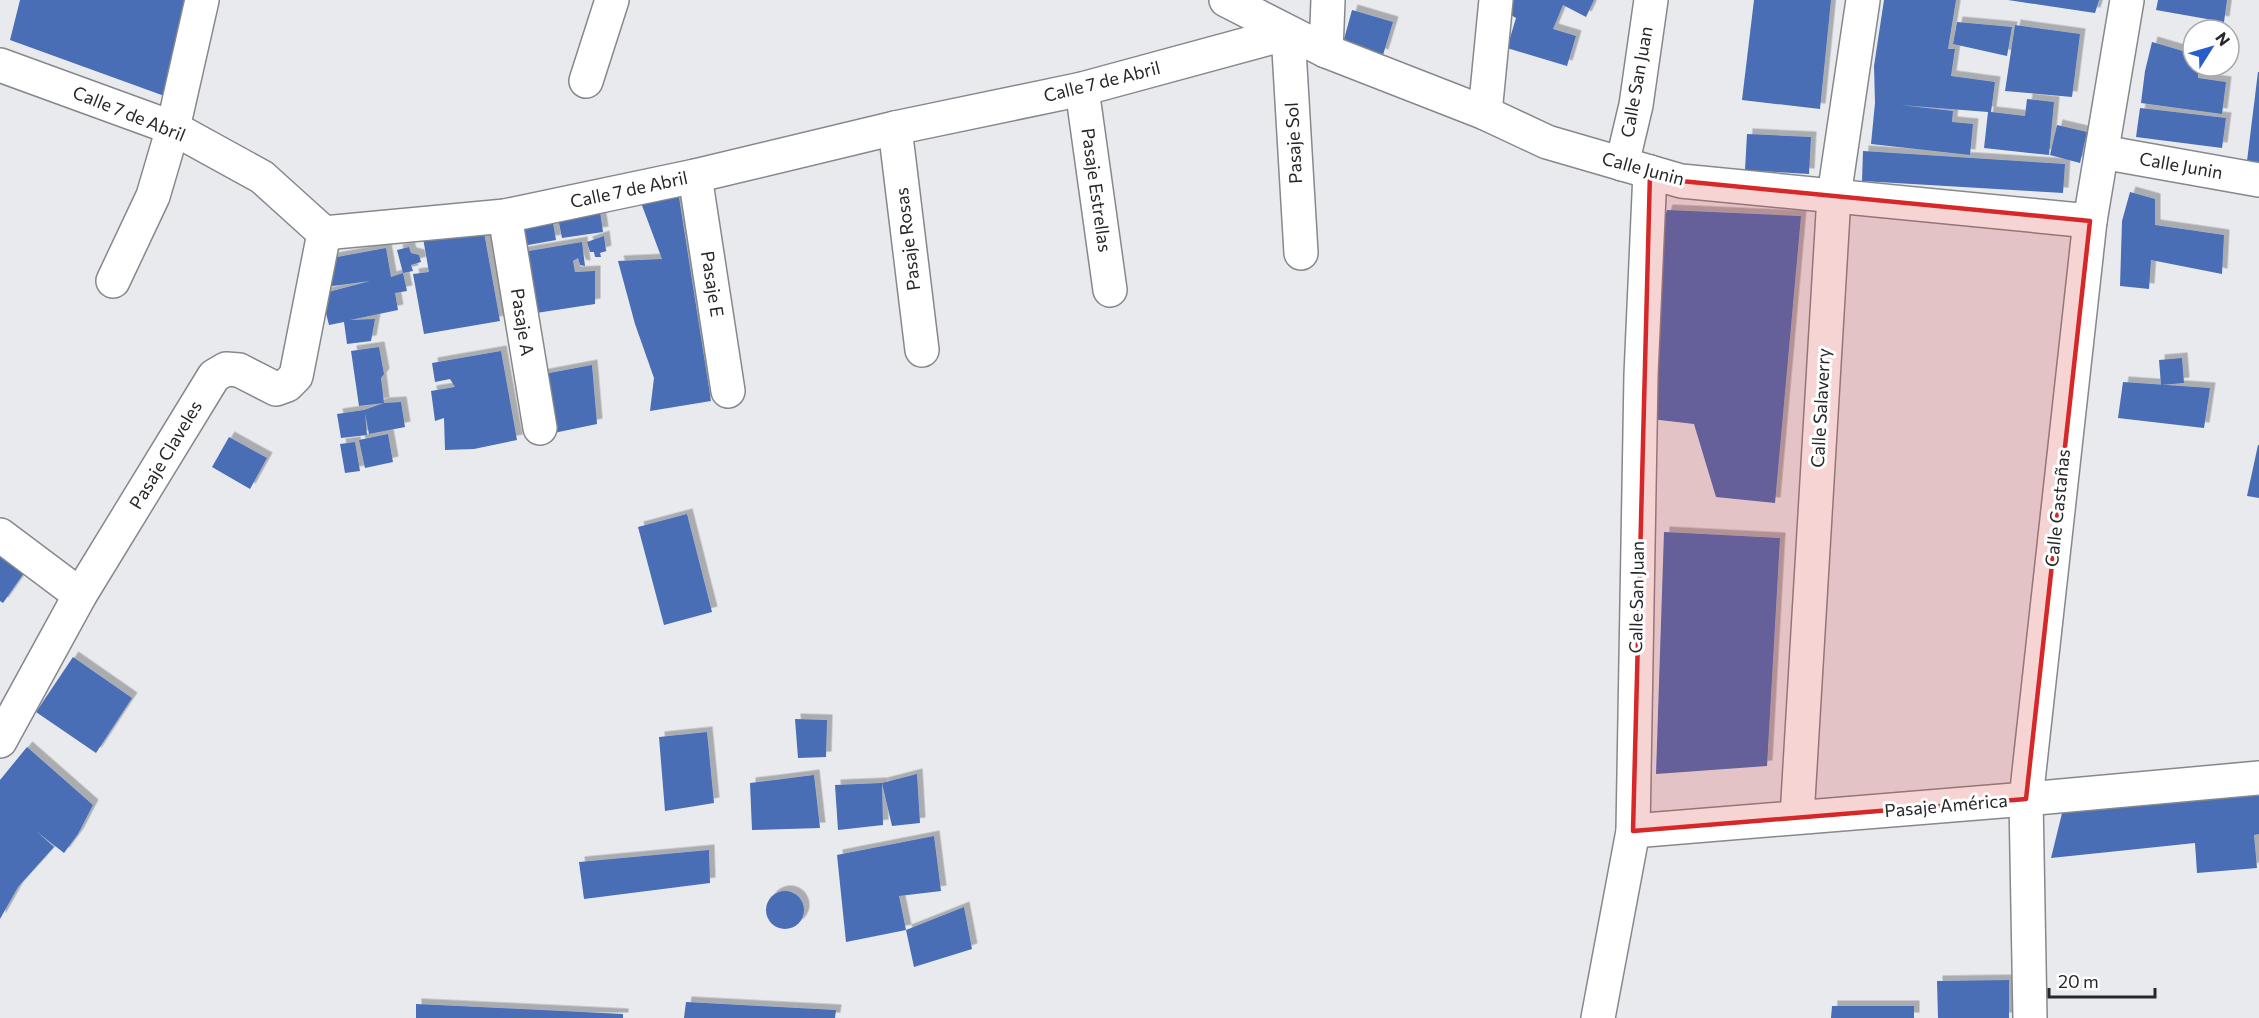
<svg xmlns="http://www.w3.org/2000/svg" width="2259" height="1018" font-family="Commissioner,sans-serif">
	<defs>
		<filter id="shadow"><feDropShadow dx="5.5" dy="-5.5" stdDeviation="0" flood-color="#0004"/></filter>
	</defs>
	<rect width="100%" height="100%" fill="#e8eaee"/>
	<g fill="#486eb6" filter="url(#shadow)">
		<polygon points="20,0 214,0 181,102 10,40"/>
		<polygon points="1508,0 1594,0 1586,17 1563,5 1553,29 1576,36 1567,66 1507,48 1516,18 1504,11"/>
		<polygon points="1754,0 1831,0 1820,109 1742,100"/>
		<polygon points="1884,0 1956,0 1948,49 1955,49 1951,76 1995,82 1991,112 2025,116 2027,99 2054,102 2049,155 1984,148 1988,112 1900,105 1953,111 1952,122 1973,124 1970,155 1871,144 1875,103 1874,66"/>
		<polygon points="2008,0 2099,0 2095,13"/>
		<polygon points="2158,0 2227,0 2224,22 2156,10"/>
		<polygon points="1352,10 1393,22 1383,55 1343,43"/>
		<polygon points="1957,22 2012,27 2007,56 1953,44"/>
		<polygon points="2015,25 2080,34 2072,97 2005,91"/>
		<polygon points="2152,42 2193,54 2193,66 2198,66 2198,78 2226,82 2222,114 2141,103 2145,71"/>
		<polygon points="2258,72 2259,72 2259,162 2247,161"/>
		<polygon points="2140,108 2226,118 2222,148 2136,137"/>
		<polygon points="2057,125 2087,132 2080,163 2050,155"/>
		<polygon points="1747,134 1811,137 1809,174 1745,170"/>
		<polygon points="1863,151 2065,164 2063,193 1862,181"/>
		<polygon points="678,191 711,401 650,411 654,378 635,324 618,261 662,259 637,192"/>
		<polygon points="2130,192 2155,199 2155,225 2224,235 2222,274 2151,260 2149,289 2120,286 2122,221"/>
		<polygon points="1667,210 1801,216 1775,503 1716,497 1694,424 1651,419 1654,252"/>
		<polygon points="600,212 603,232 562,238 558,218"/>
		<polygon points="553,223 556,240 517,247 514,229"/>
		<polygon points="483,227 500,321 424,334 413,274 429,272 423,238"/>
		<polygon points="604,236 606,251 600,253 601,257 595,257 594,252 590,252 587,242"/>
		<polygon points="582,242 585,266 580,265 578,258 573,261 575,272 595,271 595,304 523,315 517,253"/>
		<polygon points="409,247 411,253 419,255 421,262 411,265 413,271 403,273 397,250"/>
		<polygon points="386,248 391,277 403,273 407,291 395,293 398,310 350,320 375,319 371,341 347,344 344,322 329,325 321,294 370,281 325,287 321,260"/>
		<polygon points="379,347 384,374 381,378 384,403 359,406 351,351"/>
		<polygon points="501,351 517,440 474,449 445,450 444,418 435,421 431,391 455,387 450,379 435,382 432,363"/>
		<polygon points="2182,358 2184,383 2161,385 2159,360"/>
		<polygon points="592,365 597,424 544,435 539,375"/>
		<polygon points="2123,382 2210,388 2204,428 2118,418"/>
		<polygon points="401,402 405,427 369,434 365,413 367,435 341,438 337,414 364,410 384,403"/>
		<polygon points="388,434 393,462 365,468 359,440"/>
		<polygon points="229,437 267,458 250,489 212,467"/>
		<polygon points="355,442 360,471 345,473 340,444"/>
		<polygon points="2258,445 2259,445 2259,498 2247,496"/>
		<polygon points="687,514 712,612 664,625 638,527"/>
		<polygon points="1664,532 1780,538 1767,766 1656,774"/>
		<polygon points="0,557 24,573 3,603 0,601"/>
		<polygon points="73,657 132,698 96,753 36,712"/>
		<polygon points="795,719 827,720 826,757 798,758"/>
		<polygon points="707,732 714,803 665,811 659,737"/>
		<polygon points="27,747 93,805 78,834 64,853 36,831 54,847 18,887 0,919 0,780"/>
		<polygon points="917,774 920,823 892,826 882,783"/>
		<polygon points="814,775 820,828 752,830 750,783"/>
		<polygon points="882,783 883,825 838,830 835,785"/>
		<polygon points="2259,788 2259,834 2254,835 2257,868 2197,873 2195,843 2051,858 2064,805"/>
		<polygon points="934,836 941,891 899,896 906,930 964,907 972,949 914,967 906,930 846,942 837,855"/>
		<polygon points="709,850 710,883 584,899 579,862"/>
		<circle cx="785" cy="910" r="19"/>
		<polygon points="2009,980 2009,1018 1938,1018 1937,981"/>
		<polygon points="686,1002 836,1010 835,1018 684,1018"/>
		<polygon points="416,1004 623,1014 623,1018 416,1018"/>
		<polygon points="1832,1006 1914,1006 1914,1018 1831,1018"/>
	</g>
	<g fill="none" stroke-linecap="round" stroke-linejoin="round">
		<defs>
			<g id="minor">
				<polyline points="1226,0 1326,51 1485,113 1547,142 1681,181 2090,221"/>
				<polyline points="1326,51 1328,0"/>
				<polyline points="0,65 173,128 262,177 324,233 505,216 695,176 895,128 1082,89 1288,33 1301,253"/>
				<polyline points="586,81 612,0"/>
				<polyline points="1082,89 1110,290"/>
				<polyline points="1485,113 1496,0"/>
				<polyline points="895,128 922,350"/>
				<polyline points="2102,152 2259,180"/>
				<polyline points="1622,164 1636,105 1651,0"/>
				<polyline points="695,176 728,391"/>
				<polyline points="505,216 540,428"/>
				<polyline points="113,281 153,196 173,128 202,0"/>
				<polyline points="0,535 80,595"/>
				<polyline points="0,741 80,595 214,376 226,369 239,370 276,389 287,385 296,376 324,233"/>
				<polyline points="1797,817 1834,196 1863,0"/>
				<polyline points="1633,831 2026,799 2259,778"/>
				<polyline points="1598,1018 1633,831 1641,375 1650,172"/>
				<polyline points="2030,1018 2026,799 2090,221 2127,0"/>
			</g>
		</defs>
		<use href="#minor" stroke="#86888b" stroke-width="36"/>
		<use href="#minor" stroke="#fff" stroke-width="33"/>
	</g>
	<path fill="#d62828" fill-opacity="0.2" stroke="#d62828" stroke-width="4.5" stroke-linejoin="round" d="M1650,172L1681,181L2090,221L2026,799L1633,831Z"/>
	<g text-anchor="middle" stroke-width="6" stroke-linejoin="round" paint-order="stroke">
		<g font-size="18" fill="#262729" stroke="#fff">
			<text transform="translate(1102 82) rotate(-14)" y="6">Calle 7 de Abril</text>
			<text transform="translate(1637 82) rotate(-80)" y="6">Calle San Juan</text>
			<text transform="translate(129 114) rotate(22)" y="6">Calle 7 de Abril</text>
			<text transform="translate(1294 143) rotate(-93)" y="6">Pasaje Sol</text>
			<text transform="translate(2181 166) rotate(10)" y="6">Calle Junin</text>
			<text transform="translate(1643 169) rotate(15)" y="6">Calle Junin</text>
			<text transform="translate(629 190) rotate(-12)" y="6">Calle 7 de Abril</text>
			<text transform="translate(1096 190) rotate(82)" y="6">Pasaje Estrellas</text>
			<text transform="translate(908 239) rotate(-97)" y="6">Pasaje Rosas</text>
			<text transform="translate(712 284) rotate(81)" y="6">Pasaje E</text>
			<text transform="translate(522 322) rotate(81)" y="6">Pasaje A</text>
			<text transform="translate(1821 408) rotate(-87)" y="6">Calle Salaverry</text>
			<text transform="translate(166 455) rotate(-59)" y="6">Pasaje Claveles</text>
			<text transform="translate(2058 508) rotate(-84)" y="6">Calle Castañas</text>
			<text transform="translate(1637 597) rotate(-89)" y="6">Calle San Juan</text>
			<text transform="translate(1946 806) rotate(-5)" y="6">Pasaje América</text>
		</g>
	</g>
	<g transform="translate(2211 48) rotate(53)"><circle r="28" fill="#ffffff" stroke="#a8a9a9" stroke-width="1.5"/>
	<path d="M0-4.5L10 22L0 15L-10 22Z" fill="#285dcb"/>
	<text y="-9" font-size="16" font-weight="bold" text-anchor="middle" fill="#262729">N</text>
	</g>
	<path d="M2049 988v9h106v-9" fill="none" stroke="#262729" stroke-width="3"/>
	<text x="2058" y="988" font-size="18" fill="#262729" stroke="#ffffff" stroke-width="4.5" paint-order="stroke">20 m</text>
</svg>
